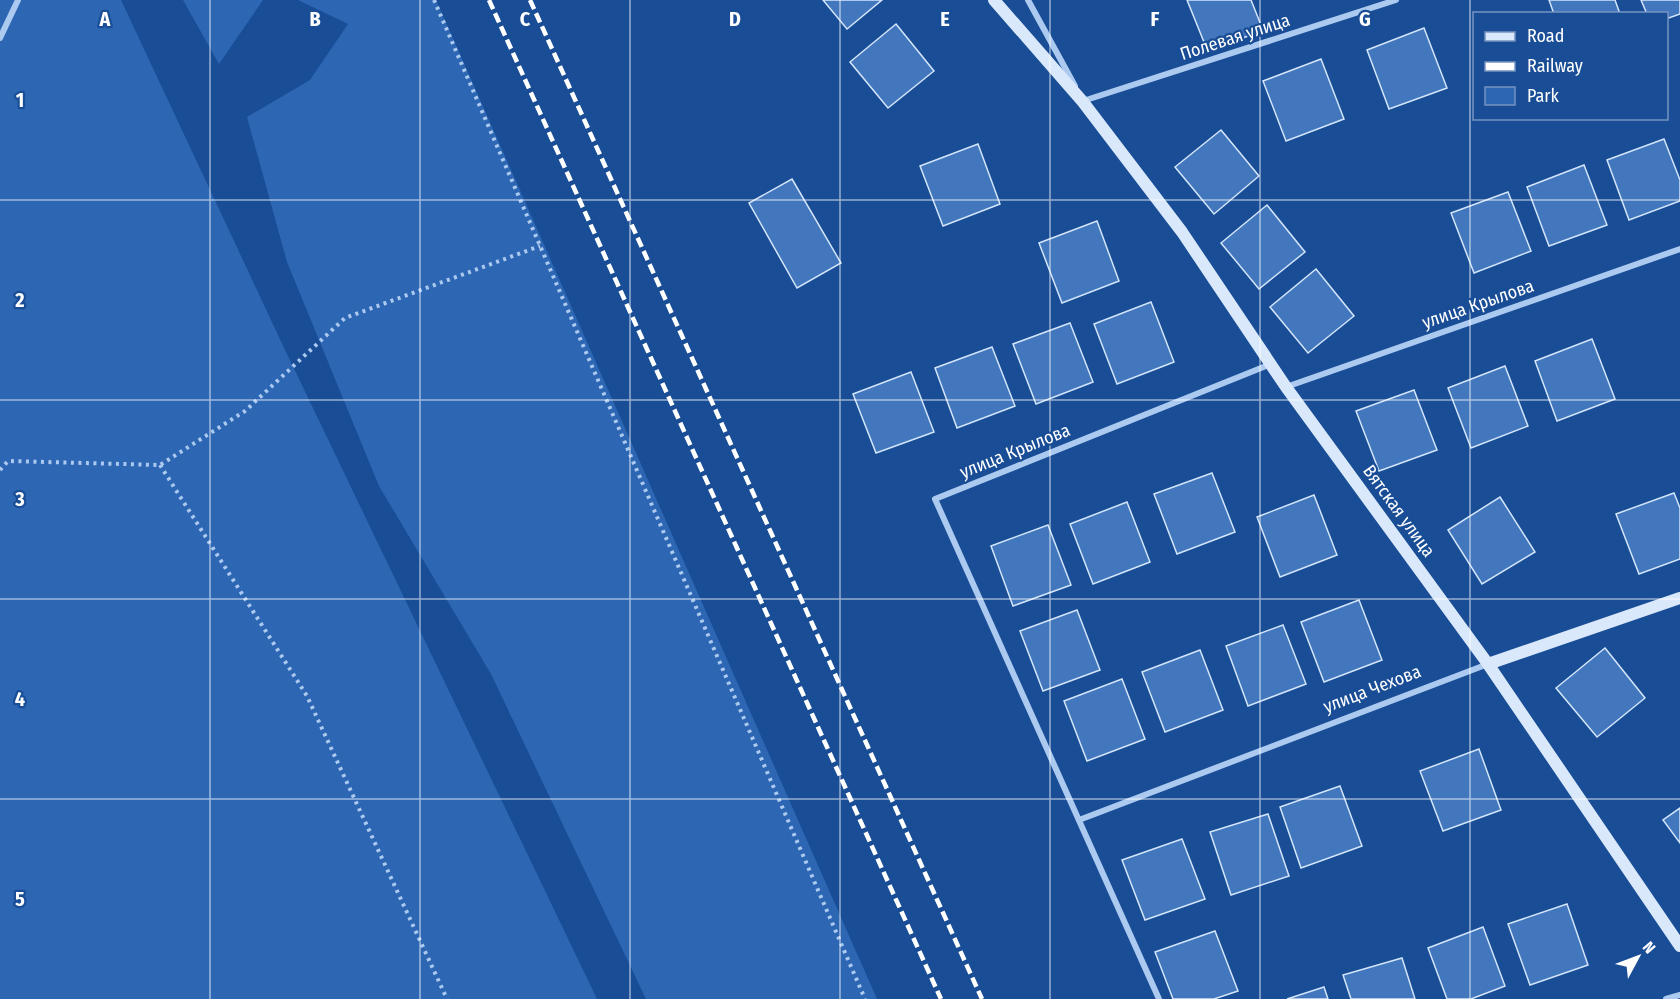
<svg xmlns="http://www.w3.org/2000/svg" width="1680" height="999" font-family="'Fira Sans Condensed',sans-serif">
	<rect width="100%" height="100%" fill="#194d96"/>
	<g fill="#2d67b4">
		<polygon points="0,0 121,0 286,352 597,999 0,999"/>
		<polygon points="183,0 263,0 219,64"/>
		<polygon points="298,0 436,0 877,999 646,999 491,674 379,486 287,262 247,117 310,80 348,24"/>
	</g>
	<g fill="#4277bd" stroke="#d3e5fb" stroke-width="1.5">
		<polygon points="823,0 882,0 847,29"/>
		<polygon points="1187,0 1251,0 1263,30 1208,52"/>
		<polygon points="1549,0 1615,0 1620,14 1554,14"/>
		<polygon points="1641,0 1680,0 1680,14 1666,19 1666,14 1647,14"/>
		<polygon points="896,24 934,71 888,108 850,62"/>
		<polygon points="1424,28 1447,88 1389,109 1367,50"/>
		<polygon points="1321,59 1344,119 1286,141 1263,81"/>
		<polygon points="1221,130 1259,176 1214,214 1175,167"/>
		<polygon points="1664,139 1680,180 1680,201 1629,220 1607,160"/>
		<polygon points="978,144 1000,204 943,226 920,166"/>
		<polygon points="1584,165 1607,225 1549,246 1527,187"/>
		<polygon points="792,179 841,263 797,288 749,203"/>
		<polygon points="1508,192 1531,251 1474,273 1451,213"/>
		<polygon points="1267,205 1305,252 1259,289 1221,243"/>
		<polygon points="1097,221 1119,281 1062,303 1039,243"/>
		<polygon points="1316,269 1354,316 1308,353 1270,307"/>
		<polygon points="1151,302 1174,362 1117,384 1094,324"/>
		<polygon points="1070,323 1093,382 1036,404 1013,344"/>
		<polygon points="1592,339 1615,399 1557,421 1535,361"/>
		<polygon points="992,347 1015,406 957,428 935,368"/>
		<polygon points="1505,366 1528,426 1471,448 1448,388"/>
		<polygon points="911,372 934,432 876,453 853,394"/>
		<polygon points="1414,390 1437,450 1379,471 1356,411"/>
		<polygon points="1212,473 1235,532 1177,554 1154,494"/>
		<polygon points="1674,493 1680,508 1680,559 1639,574 1616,514"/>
		<polygon points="1314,495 1337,555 1280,577 1257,517"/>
		<polygon points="1500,497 1535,552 1482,584 1448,530"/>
		<polygon points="1127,502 1150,562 1093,584 1070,524"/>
		<polygon points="1048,525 1071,585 1013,606 991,546"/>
		<polygon points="1359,600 1382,660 1324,682 1301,622"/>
		<polygon points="1077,610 1100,670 1043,691 1020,631"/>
		<polygon points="1283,625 1306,684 1248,706 1226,646"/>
		<polygon points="1605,648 1645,698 1597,737 1556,688"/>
		<polygon points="1200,650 1223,710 1165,732 1142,672"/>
		<polygon points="1122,679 1145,739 1087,761 1064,701"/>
		<polygon points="1479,749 1501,810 1443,831 1420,771"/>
		<polygon points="1340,786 1362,846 1301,868 1280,807"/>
		<polygon points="1680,808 1680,843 1663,820"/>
		<polygon points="1268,814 1289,876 1231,895 1210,832"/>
		<polygon points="1182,839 1205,899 1145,920 1122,860"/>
		<polygon points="1567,904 1588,965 1530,985 1508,924"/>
		<polygon points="1483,927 1505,986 1471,999 1447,999 1428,948"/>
		<polygon points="1215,931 1238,991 1214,999 1173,999 1155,952"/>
		<polygon points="1402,958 1415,999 1351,999 1343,975"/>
		<polygon points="1324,987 1328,999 1287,999"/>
	</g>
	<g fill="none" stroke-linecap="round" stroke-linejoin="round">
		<g stroke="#accaf0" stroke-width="4" stroke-dasharray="3 4.5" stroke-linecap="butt">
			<polyline points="434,0 865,999"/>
			<polyline points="160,465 307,696 447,999"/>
			<polyline points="0,470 8,461 160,465 245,411 345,318 540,246"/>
		</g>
		<g stroke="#accaf0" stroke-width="6">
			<polyline points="1028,0 1075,86"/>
			<polyline points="0,38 18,0"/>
			<polyline points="1083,101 1396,0"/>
			<polyline points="1286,387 1680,249"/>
			<polyline points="1079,820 1488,664"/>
			<polyline points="1159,999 935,499 1271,364"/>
			<polyline points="1666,999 1680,995"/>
		</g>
		<g stroke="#dae8fb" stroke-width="12">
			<polyline points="994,0 1083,102 1182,232 1286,387 1488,664 1680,946"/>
			<polyline points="1488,664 1680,598"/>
		</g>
		<g stroke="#fff" stroke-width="4.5" stroke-dasharray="10 4.5" stroke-linecap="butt">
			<polyline points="489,0 941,999"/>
			<polyline points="530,0 982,999"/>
		</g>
	</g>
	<path fill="none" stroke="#fff" stroke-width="1.5" stroke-opacity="0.55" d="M210,0V999M420,0V999M630,0V999M840,0V999M1050,0V999M1260,0V999M1470,0V999M0,200H1680M0,400H1680M0,599H1680M0,799H1680"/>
	<g text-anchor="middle" stroke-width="4.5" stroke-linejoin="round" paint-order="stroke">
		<g font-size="18" fill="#fff" stroke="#194d96">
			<text transform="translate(1235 37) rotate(-18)" y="6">Полевая улица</text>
			<text transform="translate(1478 304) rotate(-19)" y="6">улица Крылова</text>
			<text transform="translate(1015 451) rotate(-22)" y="6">улица Крылова</text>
			<text transform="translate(1399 511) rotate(54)" y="6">Вятская улица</text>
			<text transform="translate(1372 689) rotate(-21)" y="6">улица Чехова</text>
		</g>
	</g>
	<g font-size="20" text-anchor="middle" font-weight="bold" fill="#fff" stroke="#194d96" stroke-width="4.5" stroke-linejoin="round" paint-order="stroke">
		<text x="105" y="26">A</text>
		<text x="315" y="26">B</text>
		<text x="525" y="26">C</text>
		<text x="735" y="26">D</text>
		<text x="945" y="26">E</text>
		<text x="1155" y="26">F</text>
		<text x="1365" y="26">G</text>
		<text x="20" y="107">1</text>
		<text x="20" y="307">2</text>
		<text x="20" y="506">3</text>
		<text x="20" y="706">4</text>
		<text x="20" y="906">5</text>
	</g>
	<rect x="1473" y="12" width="195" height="108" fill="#194d96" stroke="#7594c0" stroke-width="1.5"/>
	<rect x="1485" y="32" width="30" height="9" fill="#dae8fb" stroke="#7594c0" stroke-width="1.5"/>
	<text x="1527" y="42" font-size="18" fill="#ffffff">Road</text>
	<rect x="1485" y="62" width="30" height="9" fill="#ffffff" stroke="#7594c0" stroke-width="1.5"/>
	<text x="1527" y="72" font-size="18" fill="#ffffff">Railway</text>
	<rect x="1485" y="87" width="30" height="18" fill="#2d67b4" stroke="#7594c0" stroke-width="1.5"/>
	<text x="1527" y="102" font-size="18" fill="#ffffff">Park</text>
	<g transform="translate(1638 957) rotate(49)" stroke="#194d96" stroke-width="4.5" paint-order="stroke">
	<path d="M0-4.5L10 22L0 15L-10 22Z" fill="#ffffff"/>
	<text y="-9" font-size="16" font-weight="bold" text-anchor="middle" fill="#ffffff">N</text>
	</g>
</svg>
